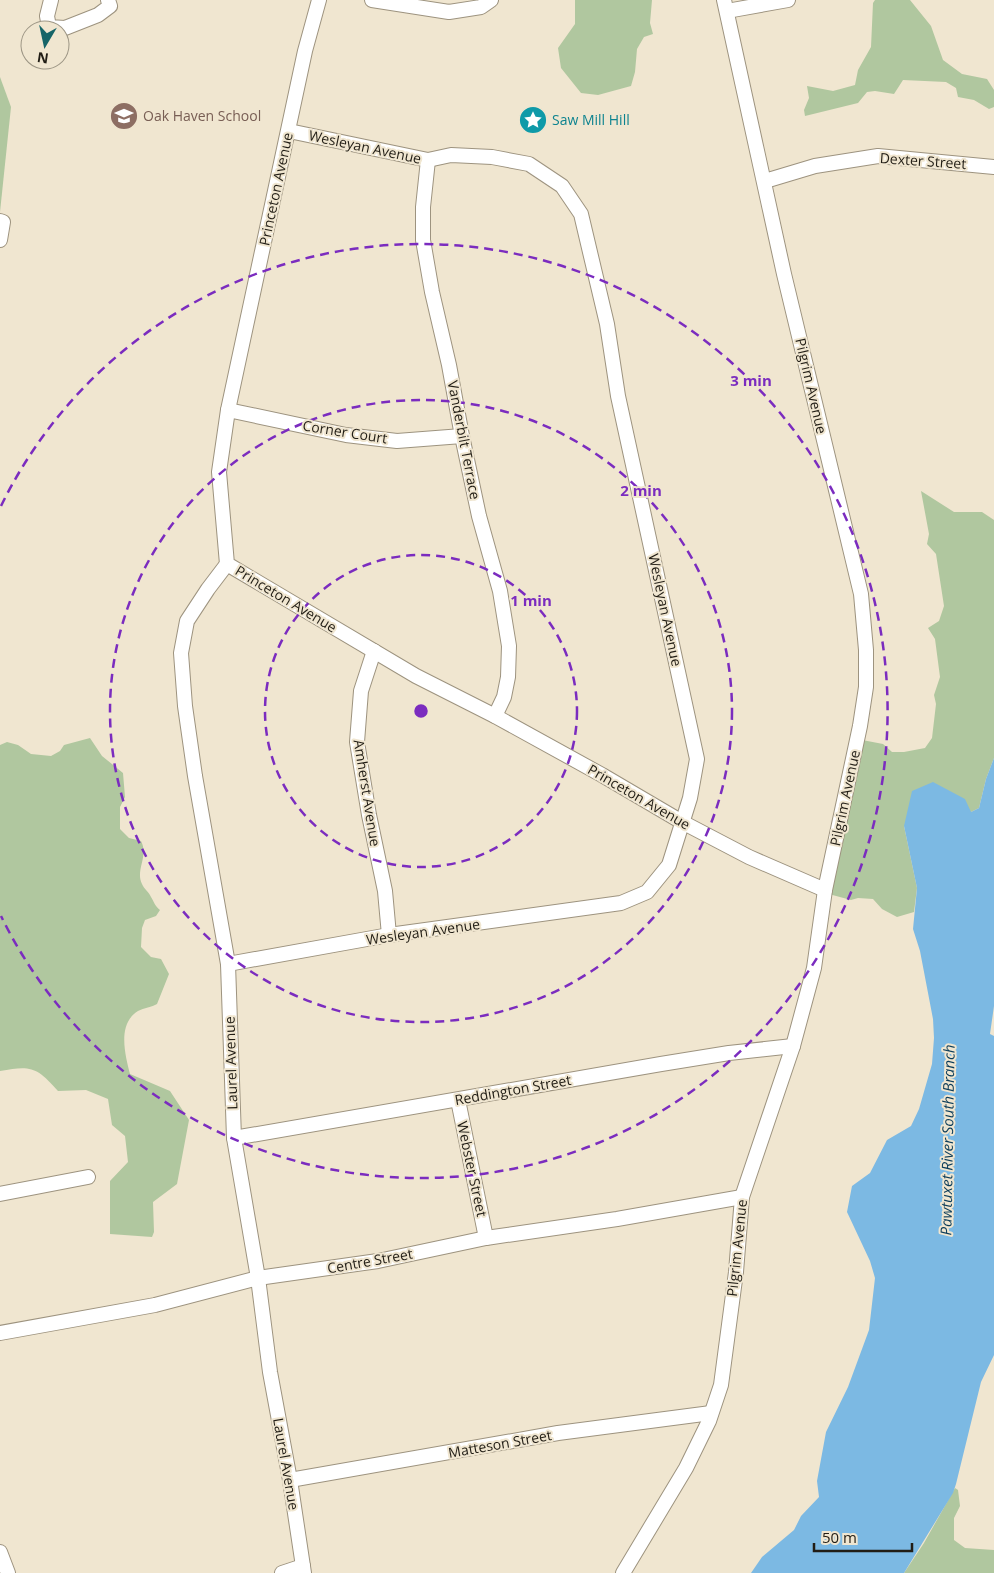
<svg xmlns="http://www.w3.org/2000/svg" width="994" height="1573" font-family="'Open Sans',sans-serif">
	<rect width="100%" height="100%" fill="#f0e6d0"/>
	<g fill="#b0c79f">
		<polygon points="575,0 652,0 650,23 653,34 644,37 637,49 635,72 631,86 598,95 581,93 561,68 558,48 575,24"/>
		<polygon points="875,0 910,0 931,26 943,60 962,74 987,79 994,90 994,107 989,109 974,100 958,97 956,88 946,82 903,80 894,94 875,91 867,92 858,103 805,116 804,110 809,98 807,86 833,91 855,85 858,70 871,47 873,3"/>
		<polygon points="0,77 11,107 0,212"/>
		<polygon points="921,491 954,512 982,512 994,520 994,758 986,779 979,808 971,812 904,826 917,888 914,912 897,917 882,909 873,899 858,898 851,900 825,893 857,739 883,744 892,752 904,752 925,748 932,738 936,704 934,695 940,677 935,639 928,628 939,621 944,606 936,554 927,544 929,534"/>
		<path d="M90,738L102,756L123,773L125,797L120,807V829L129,838L141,841C149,856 135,870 142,884C144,889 149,892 151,897C154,902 155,906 160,910L156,916L145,920L142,928L141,947L151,957L161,959L169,974L157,1004C152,1007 144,1008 138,1011C117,1024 125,1054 130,1074L170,1091L189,1120L177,1184L153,1202L154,1232L152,1237L110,1234V1181L128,1162L125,1136L112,1125L108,1099L86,1090L58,1091C37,1067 31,1065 0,1071V745L7,742L18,745L31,754L51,756L60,751L64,745Z"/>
		<polygon points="955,1488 958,1490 960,1506 954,1518 954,1540 965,1548 994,1550 994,1573 904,1573 924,1543"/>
	</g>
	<polygon fill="#7cb9e3" points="994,758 994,1006 990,1034 994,1036 994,1355 981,1382 956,1484 953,1493 904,1573 751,1573 762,1557 794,1530 801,1516 819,1497 817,1481 826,1432 848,1387 869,1330 875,1278 870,1261 847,1212 852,1186 870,1173 887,1140 911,1126 919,1109 932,1064 934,1038 933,1019 920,951 913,929 917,888 904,826 912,791 933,782 965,799 971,812 979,808 986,779"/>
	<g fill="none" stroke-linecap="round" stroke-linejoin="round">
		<defs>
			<g id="street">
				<polyline points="51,0 47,16 49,27 65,28 98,15 110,6 108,0"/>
				<polyline points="319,0 305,51 228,410 219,472 227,564 416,676 495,716 602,775 682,822 749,857 825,890"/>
				<polyline points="372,0 449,12 481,7 491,0"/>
				<polyline points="727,11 788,0"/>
				<polyline points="428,160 423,207 423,240 432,292 449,365 462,436 479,516 500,591 509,646 508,677 504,697 495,716"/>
				<polyline points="765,181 815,166 878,156 994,167"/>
				<polyline points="0,221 3,222 0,240"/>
				<polyline points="228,410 346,435 397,441 462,436"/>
				<polyline points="227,564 208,589 187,621 181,653 185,706 195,776 228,964 234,1138 258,1278 270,1372 290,1480 304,1573"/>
				<polyline points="374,651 361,691 357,742 369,815 385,891 389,935"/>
				<polyline points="228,964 389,935 621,903 647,892 669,865 690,798 697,759 618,396 607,324 581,214 562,186 529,164 492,157 451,155 428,160 289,131"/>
				<polyline points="458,1100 486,1238"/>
				<polyline points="234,1138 661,1064 729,1053 793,1046"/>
				<polyline points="0,1194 88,1177"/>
				<polyline points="0,1333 155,1305 258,1278 378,1261 486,1238 617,1219 742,1197"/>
				<polyline points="290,1480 558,1433 711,1413"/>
				<polyline points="0,1552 8,1573"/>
				<polyline points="282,1573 303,1566"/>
				<polyline points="623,1573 686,1468 709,1421 721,1385 736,1272 742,1197 793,1046 814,968 825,890 860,726 866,687 866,650 861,594 784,274 724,0"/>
			</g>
		</defs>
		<use href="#street" stroke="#9d937f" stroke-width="16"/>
		<use href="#street" stroke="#fff" stroke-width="14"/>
	</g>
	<g fill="none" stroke="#7b2cbf" stroke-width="2.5" stroke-dasharray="9 6">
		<circle cx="421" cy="711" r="156"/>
		<circle cx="421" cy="711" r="311"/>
		<path d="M1 506A467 467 0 1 1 1 916"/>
	</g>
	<defs>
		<symbol id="school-disc" viewBox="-11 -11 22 22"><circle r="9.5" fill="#8d6e63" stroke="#f0e6d0"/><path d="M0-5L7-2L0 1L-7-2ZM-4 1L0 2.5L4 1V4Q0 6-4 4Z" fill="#fff"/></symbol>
		<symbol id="sight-disc" viewBox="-11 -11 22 22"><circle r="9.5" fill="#0f9aa8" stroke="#f0e6d0"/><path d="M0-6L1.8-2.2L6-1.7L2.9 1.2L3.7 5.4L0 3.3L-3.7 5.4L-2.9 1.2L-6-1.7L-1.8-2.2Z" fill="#fff"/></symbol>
	</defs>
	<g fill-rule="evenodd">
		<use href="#school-disc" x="108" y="100" width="32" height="32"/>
		<use href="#sight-disc" x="517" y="104" width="32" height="32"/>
	</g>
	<g text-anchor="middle" stroke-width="4" stroke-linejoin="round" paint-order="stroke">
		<g font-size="14" fill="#785e54" stroke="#f0e6d0" text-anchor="start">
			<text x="143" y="121">Oak Haven School</text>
		</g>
		<g font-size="14" fill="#0d838f" stroke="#f0e6d0" text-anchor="start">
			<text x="552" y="125">Saw Mill Hill</text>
		</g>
		<g font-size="14" fill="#211d15" stroke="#f0e6d0">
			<text transform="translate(365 147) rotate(12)" y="5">Wesleyan Avenue</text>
			<text transform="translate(923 161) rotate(4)" y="5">Dexter Street</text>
			<text transform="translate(276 189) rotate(-78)" y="5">Princeton Avenue</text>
			<text transform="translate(811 386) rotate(77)" y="5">Pilgrim Avenue</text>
			<text transform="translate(345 432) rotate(9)" y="5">Corner Court</text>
			<text transform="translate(464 440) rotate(79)" y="5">Vanderbilt Terrace</text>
			<text transform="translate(286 599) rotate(31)" y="5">Princeton Avenue</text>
			<text transform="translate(665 610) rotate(78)" y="5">Wesleyan Avenue</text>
			<text transform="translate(367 793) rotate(81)" y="5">Amherst Avenue</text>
			<text transform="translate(639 797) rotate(30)" y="5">Princeton Avenue</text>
			<text transform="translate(845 798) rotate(-78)" y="5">Pilgrim Avenue</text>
			<text transform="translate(423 932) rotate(-8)" y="5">Wesleyan Avenue</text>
			<text transform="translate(231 1063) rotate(-92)" y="5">Laurel Avenue</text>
			<text transform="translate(513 1090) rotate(-10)" y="5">Reddington Street</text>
			<text transform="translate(472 1169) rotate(78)" y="5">Webster Street</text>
			<text transform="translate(737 1248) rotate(-84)" y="5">Pilgrim Avenue</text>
			<text transform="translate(370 1261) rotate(-10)" y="5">Centre Street</text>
			<text transform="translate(500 1444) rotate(-10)" y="5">Matteson Street</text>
			<text transform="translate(286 1464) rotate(80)" y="5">Laurel Avenue</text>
		</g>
		<g font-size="15" font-style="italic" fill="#0c3d5a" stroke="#f0e6d0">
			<text transform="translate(948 1140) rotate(-89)" y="5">Pawtuxet River South Branch</text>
		</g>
	</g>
	<circle cx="421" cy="711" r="8" fill="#7b2cbf" stroke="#f0e6d0" stroke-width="2.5"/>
	<g font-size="15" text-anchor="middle" font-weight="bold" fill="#7b2cbf" stroke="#f0e6d0" stroke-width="4" stroke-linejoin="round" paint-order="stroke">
		<text x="751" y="386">3 min</text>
		<text x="641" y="496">2 min</text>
		<text x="531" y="606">1 min</text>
	</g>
	<g transform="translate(45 45) rotate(189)"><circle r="24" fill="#f0e6d0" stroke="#9d9685"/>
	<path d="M0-4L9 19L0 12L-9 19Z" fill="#166568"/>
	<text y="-8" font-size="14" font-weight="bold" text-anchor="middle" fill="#211d15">N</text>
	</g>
	<path d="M814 1543v8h98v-8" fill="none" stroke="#211d15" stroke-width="2.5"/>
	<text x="822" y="1543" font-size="15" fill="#211d15" stroke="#f0e6d0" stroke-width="4" paint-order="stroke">50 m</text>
</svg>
